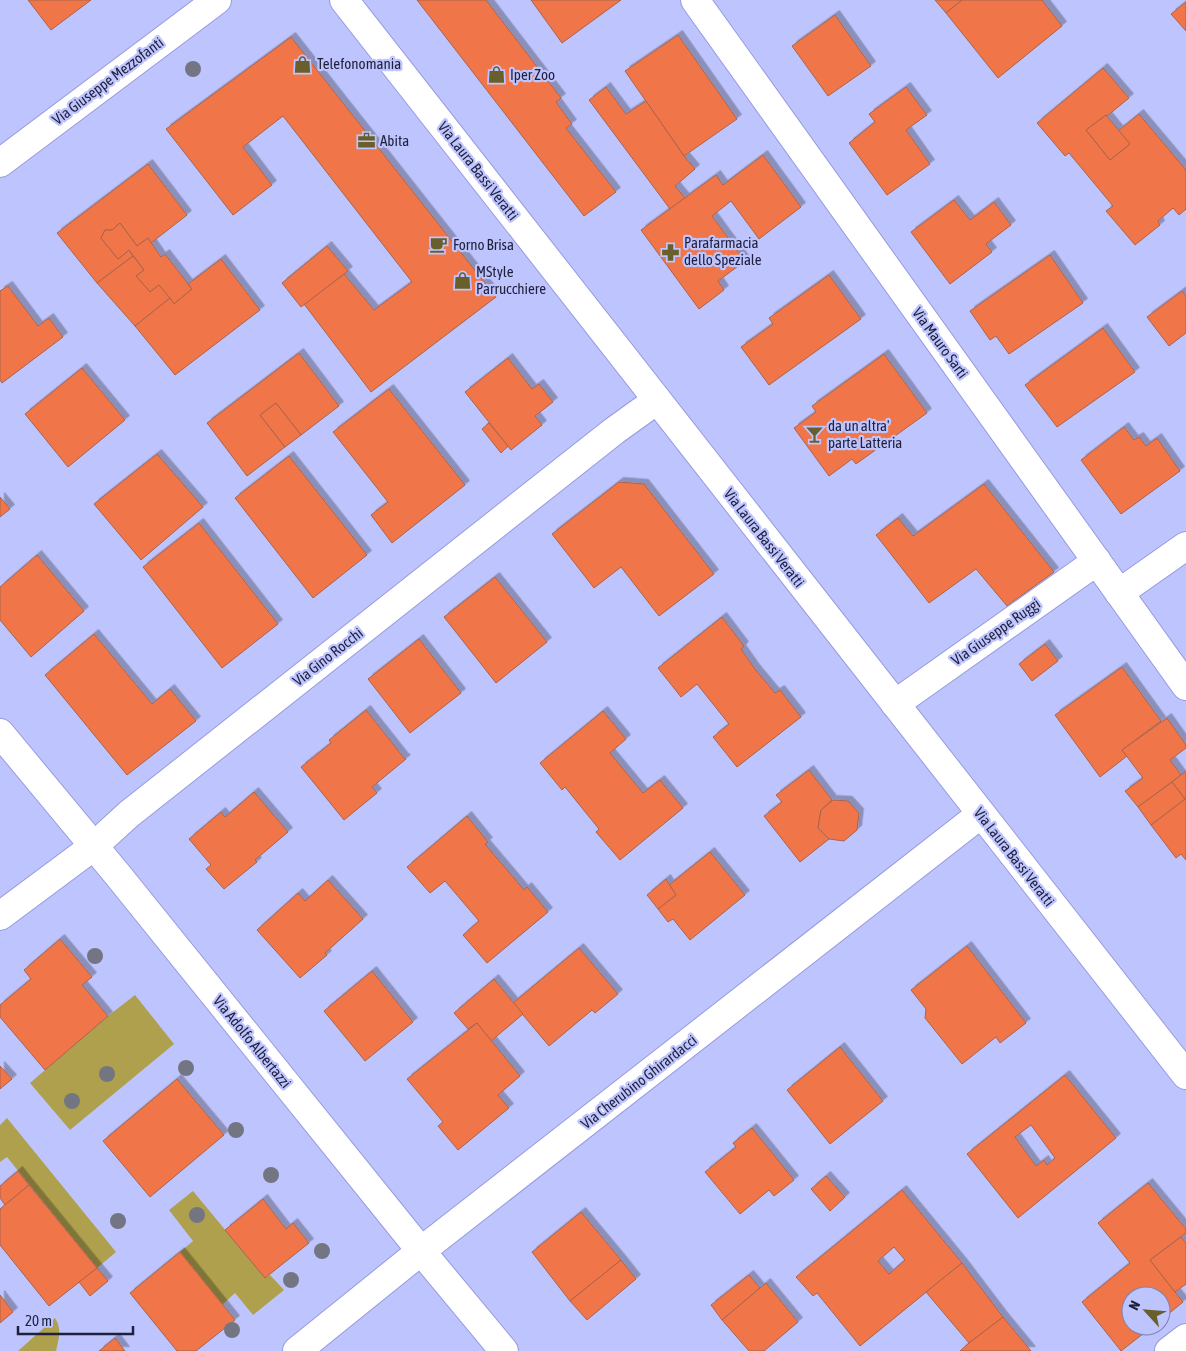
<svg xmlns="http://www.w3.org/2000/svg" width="1186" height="1351" font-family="'Asap Condensed',sans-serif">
	<defs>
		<filter id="shadow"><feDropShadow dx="4.5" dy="-4.5" stdDeviation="0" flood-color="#0004"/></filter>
	</defs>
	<rect width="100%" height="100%" fill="#bec4fe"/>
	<g fill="#aea04d">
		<polygon points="135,995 174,1044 70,1130 30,1083 108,1016"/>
		<polygon points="7,1118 116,1252 97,1268 7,1157 0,1162 0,1125"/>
		<polygon points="193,1191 265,1278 270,1275 284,1290 253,1315 235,1293 222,1305 180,1252 193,1241 169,1210"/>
		<path d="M55,1318C62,1329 59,1338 56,1351H18Z"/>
	</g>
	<g fill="#f0764a" stroke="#ab634a" fill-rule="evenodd" filter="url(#shadow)">
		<polygon points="28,0 91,0 51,30"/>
		<polygon points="417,0 486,0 561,98 556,102 572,124 566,128 616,192 584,216"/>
		<polygon points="531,0 621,0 562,43"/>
		<polygon points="935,0 962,0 946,13"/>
		<polygon points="962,0 1042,0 1062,26 998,78 946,13"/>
		<polygon points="1186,2 1186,31 1171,14"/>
		<polygon points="835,15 871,66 828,96 792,46"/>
		<polygon points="678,35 737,119 684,156 625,71"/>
		<polygon points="291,37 496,297 371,392 304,304 344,274 374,310 412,282 283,116 243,147 272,185 233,215 166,129"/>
		<polygon points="1103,68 1129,98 1107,116 1106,115 1086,130 1110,160 1130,144 1118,131 1139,114 1186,170 1186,209 1179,215 1173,208 1158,221 1160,225 1135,245 1106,211 1113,206 1069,153 1065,156 1037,123"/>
		<polygon points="606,87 626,114 646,101 684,156 695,169 675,186 685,198 670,209 589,100"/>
		<polygon points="906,87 927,115 906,130 930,164 887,195 849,143 875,122 869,114"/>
		<polygon points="1106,115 1130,144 1110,160 1086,130"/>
		<polygon points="763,155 801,207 759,239 731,201 712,216 745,261 718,281 724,290 699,309 641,230 716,175 723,185"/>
		<polygon points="148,164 187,215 151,243 148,238 137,246 120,223 112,230 105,230 101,238 118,259 129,250 133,256 97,283 57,233"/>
		<polygon points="954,200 970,220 994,202 1011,225 986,244 992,252 950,284 911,232"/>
		<polygon points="120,223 137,246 148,238 161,257 165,254 192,289 174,304 159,285 150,292 136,276 144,270 129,250 118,259 101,238 105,230 112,230"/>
		<polygon points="327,246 348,271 301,307 282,283"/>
		<polygon points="1050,255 1083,303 1009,354 996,336 990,340 970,311"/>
		<polygon points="133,256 144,270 136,276 150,292 159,285 170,298 135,326 97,283"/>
		<polygon points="221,259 260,310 175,375 135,326 170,298 174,304 192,289 188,284"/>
		<polygon points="829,275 861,319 769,385 741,347 773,324 769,318"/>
		<polygon points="8,286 38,326 49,318 63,337 2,383 0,380 0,291"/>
		<polygon points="1182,291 1186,296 1186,333 1169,346 1147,317"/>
		<polygon points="1103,328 1135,372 1057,427 1025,385"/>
		<polygon points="299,353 339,406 301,435 276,403 260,415 285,447 247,476 207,423"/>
		<polygon points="884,354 927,413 856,464 852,459 829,476 794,428 816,412 812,406"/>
		<polygon points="508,358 532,389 539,384 553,402 535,416 542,425 511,450 465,392"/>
		<polygon points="82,368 125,420 68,467 25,414"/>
		<polygon points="389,389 465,485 392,543 371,515 388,502 333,432"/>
		<polygon points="276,403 301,435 285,447 260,415"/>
		<polygon points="489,423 508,446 501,453 482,429"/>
		<polygon points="1124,427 1134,440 1139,437 1146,446 1157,438 1180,471 1121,514 1081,460"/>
		<polygon points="157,454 203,507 141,560 94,504"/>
		<polygon points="289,456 367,555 313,598 235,498"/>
		<polygon points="619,482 644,484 714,574 659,616 621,567 594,588 552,534"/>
		<polygon points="984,484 1054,572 1007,606 976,569 929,603 876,535 898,518 913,536"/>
		<polygon points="0,497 10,509 0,517"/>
		<polygon points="199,523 278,624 222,668 143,567"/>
		<polygon points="37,555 84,611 31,657 0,620 0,587"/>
		<polygon points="495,577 547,642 496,683 444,617"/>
		<polygon points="722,617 744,646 741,649 755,669 775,693 780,690 801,717 737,767 713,737 729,724 697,684 681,697 658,668"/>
		<polygon points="94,634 152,704 170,689 196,721 127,775 45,675"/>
		<polygon points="419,639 461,693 410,733 368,679"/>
		<polygon points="1045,644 1058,661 1032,681 1019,664"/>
		<polygon points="1122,667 1161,721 1122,750 1127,756 1100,777 1055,715"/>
		<polygon points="366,710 404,758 406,759 372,787 377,793 344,820 301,767 331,743 329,740"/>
		<polygon points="603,711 626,739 610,753 643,793 660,780 683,808 620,860 596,832 599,829 565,787 562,790 540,763"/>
		<polygon points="1167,718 1186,745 1186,748 1170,760 1181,775 1138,807 1125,791 1143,778 1122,750"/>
		<polygon points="809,770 832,800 821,810 818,828 829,839 800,862 764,816 782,802 776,795"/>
		<polygon points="1186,771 1186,860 1181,854 1176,858 1151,825 1185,799 1172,782"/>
		<polygon points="1172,782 1185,799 1151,825 1138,807"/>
		<polygon points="254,792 288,832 255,860 257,862 224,889 206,869 211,865 189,839 221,812 225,817"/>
		<polygon points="833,800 848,801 859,813 857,830 844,841 829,839 818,828 821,810"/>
		<polygon points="467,816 488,842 485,844 524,890 527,887 548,912 487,963 463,935 479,921 445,881 430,893 407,867"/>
		<polygon points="710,852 745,895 690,940 673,919 668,922 658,909 676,895 669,885"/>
		<polygon points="666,879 676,895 658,909 647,895"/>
		<polygon points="328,880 363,919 325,953 327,955 300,978 257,930 298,893 305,901"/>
		<polygon points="60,939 92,977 82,985 108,1016 45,1070 0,1017 0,1005 31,979 24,970"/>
		<polygon points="967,946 1026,1023 1000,1043 996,1037 962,1064 925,1018 926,1009 911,990"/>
		<polygon points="579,948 618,994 595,1013 592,1010 549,1046 513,1003"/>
		<polygon points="372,971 413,1022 365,1061 324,1011"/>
		<polygon points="494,979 523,1014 491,1041 477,1023 468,1029 454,1013"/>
		<polygon points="477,1023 520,1076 498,1095 509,1108 458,1150 438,1126 443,1122 407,1079"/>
		<polygon points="840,1047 883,1101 830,1144 787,1090"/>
		<polygon points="0,1066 12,1079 0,1089"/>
		<path d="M1065,1075L1116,1138L1018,1218L967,1154ZM1031,1125L1055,1158L1047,1165L1044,1160L1036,1166L1015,1137Z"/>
		<polygon points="177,1079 224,1135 150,1197 103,1141"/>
		<polygon points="752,1128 794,1180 774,1196 769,1190 740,1214 705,1172 736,1147 733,1143"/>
		<polygon points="18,1171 29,1185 5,1205 0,1198 0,1186"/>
		<polygon points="826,1176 845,1197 830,1211 811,1189"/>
		<polygon points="1148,1183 1186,1229 1186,1233 1150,1260 1183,1302 1161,1320 1161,1296 1131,1296 1131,1326 1153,1326 1121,1351 1082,1302 1130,1263 1098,1223"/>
		<polygon points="29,1185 97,1268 49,1306 0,1245 0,1209"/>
		<path d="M902,1190L962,1263L860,1346L817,1293L813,1296L796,1277ZM894,1247L905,1260L889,1274L878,1261Z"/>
		<polygon points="263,1199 286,1229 293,1223 309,1243 265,1278 225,1230"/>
		<polygon points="581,1212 621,1260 570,1301 532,1252"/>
		<polygon points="1181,1237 1186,1243 1186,1284 1175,1292 1150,1260"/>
		<polygon points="180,1252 235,1320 196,1351 177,1351 130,1293"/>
		<polygon points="621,1260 636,1279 587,1320 570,1301"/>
		<polygon points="962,1263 1003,1317 969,1343 926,1292"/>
		<polygon points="97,1268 108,1281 90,1296 79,1282"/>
		<polygon points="749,1275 760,1288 722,1320 711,1305"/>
		<polygon points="766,1283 798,1322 764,1351 749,1351 722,1320"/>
		<polygon points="0,1295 13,1312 0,1323"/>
		<polygon points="1003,1317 1031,1351 960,1351 969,1343"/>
		<polygon points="115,1338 125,1351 99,1351"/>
	</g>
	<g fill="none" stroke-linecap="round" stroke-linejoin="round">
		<defs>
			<g id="minor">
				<polyline points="695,0 1186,686"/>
				<polyline points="1119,593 1186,546"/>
				<polyline points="895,704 1097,561"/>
				<polyline points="0,733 117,874 421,1251 504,1351"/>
				<polyline points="0,916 94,846 129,814 614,431 657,400"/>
				<polyline points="297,1351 421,1251 981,814"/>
				<polyline points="1169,1351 1186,1338"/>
			</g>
			<g id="tertiary">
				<polyline points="344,0 1186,1075"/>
				<polyline points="0,163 217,0"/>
			</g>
		</defs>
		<use href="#minor" stroke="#969be0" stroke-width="30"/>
		<use href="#tertiary" stroke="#969be0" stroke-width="30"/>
		<use href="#minor" stroke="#fff" stroke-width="28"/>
		<use href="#tertiary" stroke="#fff" stroke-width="28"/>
	</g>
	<g fill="#747582">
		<circle cx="193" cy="69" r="8"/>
		<circle cx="95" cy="956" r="8"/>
		<circle cx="186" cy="1068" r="8"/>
		<circle cx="107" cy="1074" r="8"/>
		<circle cx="72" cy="1101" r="8"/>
		<circle cx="236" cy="1130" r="8"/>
		<circle cx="271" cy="1175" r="8"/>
		<circle cx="197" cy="1215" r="8"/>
		<circle cx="118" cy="1221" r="8"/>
		<circle cx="322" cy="1251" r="8"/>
		<circle cx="291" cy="1280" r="8"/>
		<circle cx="232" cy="1330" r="8"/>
	</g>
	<defs>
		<symbol id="shop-bare" viewBox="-9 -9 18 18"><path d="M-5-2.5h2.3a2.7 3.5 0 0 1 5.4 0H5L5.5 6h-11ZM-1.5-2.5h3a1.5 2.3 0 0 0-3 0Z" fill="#685f2c" stroke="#bec4fe" stroke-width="2.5" paint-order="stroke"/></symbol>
		<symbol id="office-bare" viewBox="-9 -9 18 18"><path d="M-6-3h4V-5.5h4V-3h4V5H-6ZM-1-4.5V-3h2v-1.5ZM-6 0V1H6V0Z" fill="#685f2c" stroke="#bec4fe" stroke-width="2.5" paint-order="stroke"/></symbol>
		<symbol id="cafe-bare" viewBox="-9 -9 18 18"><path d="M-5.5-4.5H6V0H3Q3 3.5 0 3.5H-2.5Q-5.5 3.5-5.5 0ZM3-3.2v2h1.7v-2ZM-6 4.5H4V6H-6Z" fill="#685f2c" stroke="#bec4fe" stroke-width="2.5" paint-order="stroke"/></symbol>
		<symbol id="pharmacy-bare" viewBox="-9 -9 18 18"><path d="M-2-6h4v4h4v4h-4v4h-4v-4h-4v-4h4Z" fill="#685f2c" stroke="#bec4fe" stroke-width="2.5" paint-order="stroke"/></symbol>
		<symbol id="bar-bare" viewBox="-9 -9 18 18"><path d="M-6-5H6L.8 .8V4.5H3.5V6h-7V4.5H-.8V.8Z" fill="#685f2c" stroke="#bec4fe" stroke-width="2.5" paint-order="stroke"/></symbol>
	</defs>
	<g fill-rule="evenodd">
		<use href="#shop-bare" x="290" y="52" width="25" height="25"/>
		<use href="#shop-bare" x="484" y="62" width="25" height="25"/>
		<use href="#office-bare" x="354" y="128" width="25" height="25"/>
		<use href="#cafe-bare" x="426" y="232" width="25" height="25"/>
		<use href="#pharmacy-bare" x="658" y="240" width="25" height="25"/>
		<use href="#shop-bare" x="450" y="268" width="25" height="25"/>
		<use href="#bar-bare" x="802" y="422" width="25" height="25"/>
	</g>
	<g text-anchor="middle" stroke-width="4.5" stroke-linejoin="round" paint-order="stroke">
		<g font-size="15" fill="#1f203b" stroke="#bec4fe" text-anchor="start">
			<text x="317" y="69">Telefonomania</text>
			<text x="510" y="80">Iper Zoo</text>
			<text x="380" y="146">Abita</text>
			<text x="684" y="248">Parafarmacia<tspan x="684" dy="17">dello Speziale</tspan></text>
			<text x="453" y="250">Forno Brisa</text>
			<text x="476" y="277">MStyle<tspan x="476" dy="17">Parrucchiere</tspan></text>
			<text x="828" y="431">da un altra'<tspan x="828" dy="17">parte Latteria</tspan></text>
		</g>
		<g font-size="15" fill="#1f203b" stroke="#bec4fe">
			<text transform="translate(108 81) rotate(-37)" y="5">Via Giuseppe Mezzofanti</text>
			<text transform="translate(478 171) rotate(52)" y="5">Via Laura Bassi Veratti</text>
			<text transform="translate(940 343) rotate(54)" y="5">Via Mauro Sarti</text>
			<text transform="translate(764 538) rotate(52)" y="5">Via Laura Bassi Veratti</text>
			<text transform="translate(996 632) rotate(-35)" y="5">Via Giuseppe Ruggi</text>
			<text transform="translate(328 657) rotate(-38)" y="5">Via Gino Rocchi</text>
			<text transform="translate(1014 857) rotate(52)" y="5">Via Laura Bassi Veratti</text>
			<text transform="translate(252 1042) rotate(51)" y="5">Via Adolfo Albertazzi</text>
			<text transform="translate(639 1082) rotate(-38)" y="5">Via Cherubino Ghirardacci</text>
		</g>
	</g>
	<g transform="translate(1146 1311) rotate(296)"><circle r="24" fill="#bec4fe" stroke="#7e82b0"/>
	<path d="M0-4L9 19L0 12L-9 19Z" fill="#685f2c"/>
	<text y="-8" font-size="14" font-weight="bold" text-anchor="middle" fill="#1f203b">N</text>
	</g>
	<path d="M18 1326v8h115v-8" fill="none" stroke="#1f203b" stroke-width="2.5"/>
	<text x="25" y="1326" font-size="15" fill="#1f203b" stroke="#bec4fe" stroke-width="4" paint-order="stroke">20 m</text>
</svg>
